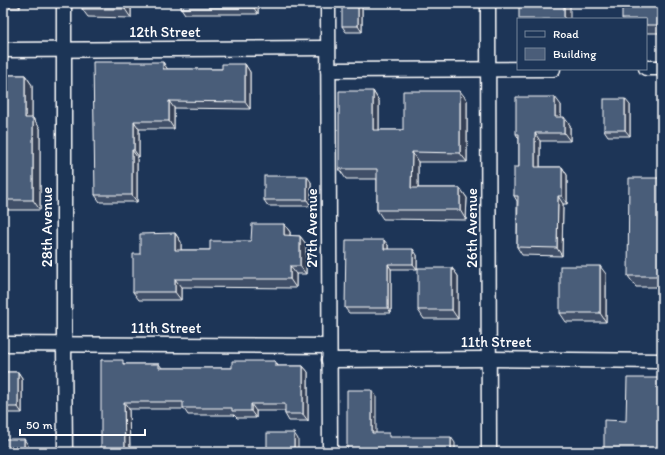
<svg xmlns="http://www.w3.org/2000/svg" width="665" height="455" font-family="Itim,sans-serif">
	<rect width="100%" height="100%" fill="#1d3557"/>
	<filter id="ink" filterUnits="userSpaceOnUse"><feTurbulence type="fractalNoise" baseFrequency=".025" numOctaves="2"/><feDisplacementMap in="SourceGraphic" scale="8" xChannelSelector="R" yChannelSelector="G"/><feConvolveMatrix kernelMatrix="1 2 1 2 8 2 1 2 1" color-interpolation-filters="sRGB"/></filter>
	<g filter="url(#ink)">
		<g fill="none" stroke-linecap="round" stroke-linejoin="round">
			<defs>
				<g id="street">
					<polyline points="64,3 64,345 65,452"/>
					<polyline points="328,3 330,452"/>
					<polyline points="488,3 489,452"/>
					<polyline points="3,50 328,48"/>
					<polyline points="646,68 662,68"/>
					<polyline points="328,70 553,69"/>
					<polyline points="3,344 329,346"/>
					<polyline points="329,360 489,359 662,361"/>
				</g>
			</defs>
			<use href="#street" stroke="#fff" stroke-width="17"/>
			<use href="#street" stroke="#1d3557" stroke-width="14"/>
		</g>
		<g fill="#405068" stroke="#fff">
			<rect x="3" y="3" width="17" height="5"/>
			<polygon points="131,3 131,18 88,17 82,9"/>
			<polygon points="258,3 258,14 185,14 181,8"/>
			<polygon points="362,3 362,32 346,32 342,26"/>
			<polygon points="662,3 662,33 646,33 646,19"/>
			<polygon points="163,62 167,69 222,69 245,64 250,72 250,109 174,108 174,129 139,129 139,157 137,157 137,202 100,202 95,195"/>
			<polygon points="3,75 25,75 32,85 32,118 40,128 40,210 3,210"/>
			<polygon points="373,91 379,101 379,130 403,130 467,100 467,162 418,162 418,188 460,188 467,198 466,220 383,219 377,210 377,179 346,179 339,169"/>
			<polygon points="561,105 561,117 570,125 570,141 540,141 540,167 562,167 567,175 567,204 563,204 562,256 522,255 517,247 517,201 514,196 519,167 519,139 516,134"/>
			<polygon points="630,105 630,136 608,136 604,130"/>
			<polygon points="662,178 662,287 636,287 628,276"/>
			<polygon points="311,182 311,206 268,206 264,200"/>
			<polygon points="284,224 290,232 290,236 300,236 306,244 306,274 296,274 296,288 181,287 181,300 139,300 133,292 140,254 175,233 181,242 181,250 210,250 251,241"/>
			<polygon points="388,245 388,249 417,255 417,269 391,269 391,313 349,313 345,308"/>
			<polygon points="452,268 458,276 458,319 424,319 418,310"/>
			<polygon points="606,274 606,322 566,322 560,313"/>
			<polygon points="101,360 126,364 159,364 162,368 232,368 275,361 278,366 303,366 308,372 308,421 289,421 285,414 285,411 256,411 256,418 237,418 234,415 188,415 184,409 129,409 130,452"/>
			<polygon points="3,372 18,372 22,378 22,413 3,413"/>
		</g>
		<g fill="#344155" stroke="#fff">
			<polygon points="17,3 20,3 20,8"/>
			<polygon points="125,3 131,3 131,18 125,9"/>
			<polygon points="254,3 258,3 258,14 254,8"/>
			<polygon points="358,3 362,3 362,32 358,26"/>
			<polygon points="564,3 568,3 570,6 570,19 564,19"/>
			<polygon points="163,62 168,70 163,69"/>
			<polygon points="245,64 250,72 250,109 245,102"/>
			<polygon points="25,75 32,85 32,128 25,118"/>
			<polygon points="373,91 379,101 379,139 373,130"/>
			<polygon points="460,91 467,100 467,162 460,153"/>
			<polygon points="555,97 561,105 561,125 555,117"/>
			<polygon points="625,99 630,105 630,136 625,130"/>
			<polygon points="169,101 174,108 174,129 169,121"/>
			<polygon points="564,117 570,125 570,141 564,133"/>
			<polygon points="33,118 40,128 40,210 33,200"/>
			<polygon points="134,121 139,129 139,157 134,150"/>
			<polygon points="535,133 540,141 540,175 535,167"/>
			<polygon points="132,150 137,157 137,202 132,195"/>
			<polygon points="412,152 418,162 418,197 411,188"/>
			<polygon points="562,167 567,175 567,204 562,196"/>
			<polygon points="307,176 311,182 311,206 307,200"/>
			<polygon points="460,188 467,198 466,220 460,210"/>
			<polygon points="558,196 563,204 562,256 557,248"/>
			<polygon points="284,224 290,232 290,244 284,235"/>
			<polygon points="175,233 181,242 181,258 175,250"/>
			<polygon points="300,236 306,244 306,274 300,266"/>
			<polygon points="384,240 388,245 388,255 384,249"/>
			<polygon points="413,249 417,255 417,269 413,264"/>
			<polygon points="388,264 391,269 391,313 388,308"/>
			<polygon points="290,266 296,274 296,288 290,279"/>
			<polygon points="600,266 606,274 606,322 600,313"/>
			<polygon points="452,268 458,276 458,319 452,310"/>
			<polygon points="175,279 181,287 181,300 175,292"/>
			<polygon points="275,361 279,368 275,366"/>
			<polygon points="303,366 308,372 308,421 303,414"/>
			<polygon points="18,372 22,378 22,413 18,407"/>
			<polygon points="372,390 376,396 376,438 372,433"/>
			<polygon points="124,402 129,409 130,452 125,452"/>
			<polygon points="251,404 256,411 256,418 251,411"/>
			<polygon points="294,433 298,439 298,452 294,452"/>
			<polygon points="451,437 455,443 455,452 451,452"/>
			<polygon points="24,439 28,445 28,452 24,452"/>
		</g>
		<g fill="#4a5d79" stroke="#fff">
			<rect x="82" y="3" width="43" height="6"/>
			<rect x="181" y="3" width="73" height="5"/>
			<rect x="342" y="3" width="16" height="23"/>
			<rect x="519" y="3" width="45" height="16"/>
			<polygon points="622,3 662,3 662,25 646,25 646,19 622,19"/>
			<polygon points="93,62 163,62 163,69 222,69 222,64 245,64 245,102 169,101 169,121 134,121 134,150 132,150 132,195 95,195"/>
			<polygon points="3,75 25,75 25,118 33,118 33,200 3,200"/>
			<polygon points="339,91 373,91 373,130 403,130 403,91 460,91 460,153 412,152 411,188 460,188 460,210 377,210 377,169 339,169"/>
			<polygon points="516,97 555,97 555,117 564,117 564,133 535,133 535,167 562,167 562,196 558,196 557,248 517,247 518,196 514,196 514,167 519,167 519,134 516,134"/>
			<rect x="604" y="99" width="21" height="31"/>
			<rect x="264" y="176" width="43" height="24"/>
			<polygon points="629,178 662,178 662,276 628,276"/>
			<polygon points="252,224 284,224 284,235 300,236 300,266 290,266 290,279 175,279 175,292 133,292 133,254 140,254 140,234 175,233 175,250 210,250 210,241 251,241"/>
			<polygon points="346,240 384,240 384,249 413,249 413,264 388,264 388,308 345,308"/>
			<rect x="560" y="266" width="40" height="47"/>
			<rect x="418" y="268" width="34" height="42"/>
			<polygon points="101,360 123,360 123,364 159,364 159,368 232,368 232,361 275,361 275,366 303,366 303,414 285,414 285,404 251,404 251,411 232,411 232,408 183,408 183,402 124,402 125,452 101,452"/>
			<rect x="3" y="372" width="15" height="35"/>
			<polygon points="627,378 662,378 662,452 604,452 604,420 626,421"/>
			<polygon points="347,390 372,390 372,433 389,433 389,437 451,437 451,452 347,452"/>
			<rect x="267" y="433" width="27" height="19"/>
			<rect x="3" y="439" width="21" height="13"/>
		</g>
	</g>
	<g text-anchor="middle" stroke-width="3.5" stroke-linejoin="round" paint-order="stroke">
		<g font-size="15" fill="#fff" stroke="#1d3557">
			<text x="165" y="37">12th Street</text>
			<text transform="translate(47 227) rotate(-90)" y="5">28th Avenue</text>
			<text transform="translate(312 228) rotate(-90)" y="5">27th Avenue</text>
			<text transform="translate(472 228) rotate(-90)" y="5">26th Avenue</text>
			<text x="166" y="333">11th Street</text>
			<text x="496" y="347">11th Street</text>
		</g>
	</g>
	<rect width="665" height="455" fill="none" stroke="#1d3557" stroke-width="16"/>
	<rect x="8" y="8" width="649" height="439" fill="none" stroke="#fff" stroke-width="1.5" filter="url(#ink)"/>
	<rect x="517" y="18" width="130" height="52" fill="#1d3557" stroke="#77869a"/>
	<rect x="525" y="31" width="20" height="6" fill="#1d3557" stroke="#77869a"/>
	<text x="553" y="38" font-size="12" fill="#ffffff">Road</text>
	<rect x="525" y="48" width="20" height="12" fill="#4a5d79" stroke="#77869a"/>
	<text x="553" y="58" font-size="12" fill="#ffffff">Building</text>
	<path d="M20 429v6h125v-6" fill="none" stroke="#ffffff" stroke-width="2"/>
	<text x="26" y="429" font-size="12" fill="#ffffff" stroke="#1d3557" stroke-width="3" paint-order="stroke">50 m</text>
</svg>
